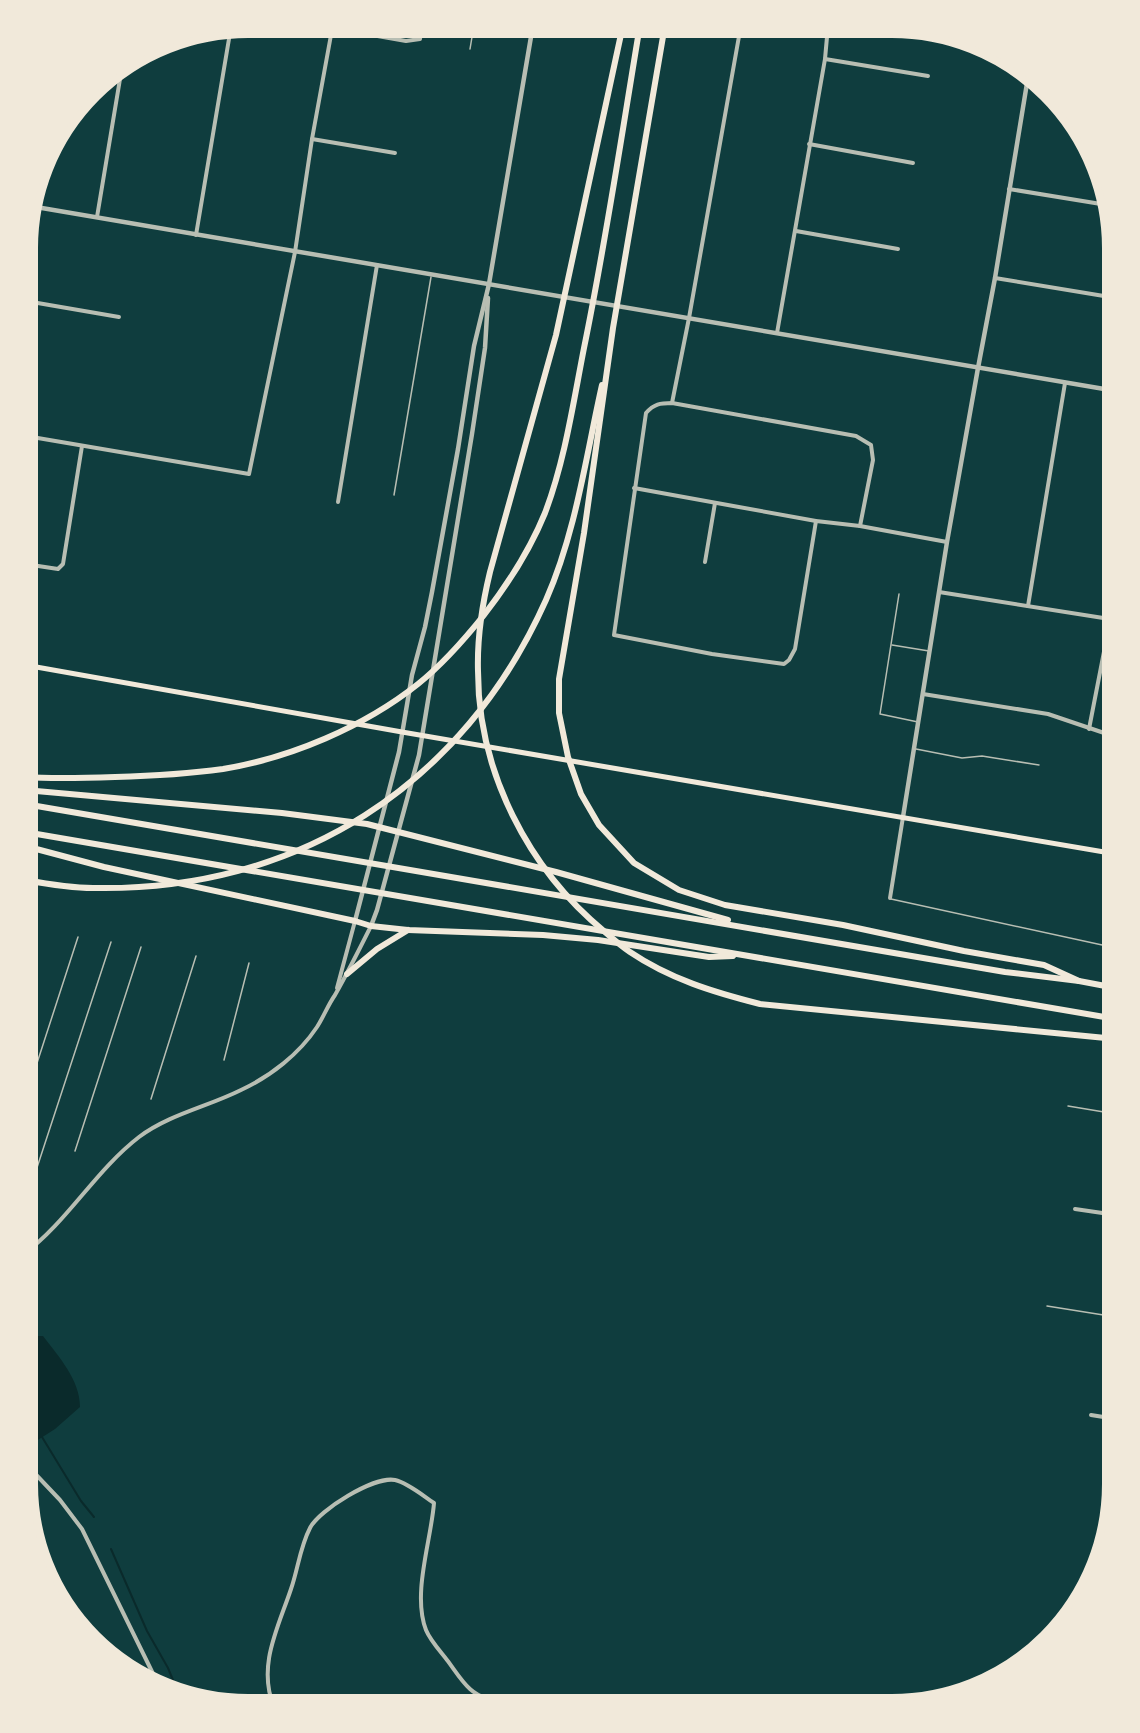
<svg xmlns="http://www.w3.org/2000/svg" width="1140" height="1733" font-family="'Roboto Serif',serif">
	<rect width="100%" height="100%" fill="#0f3d3e"/>
	<path fill="#0a2a2b" d="M37,1336H43C59,1357 80,1380 80,1407L55,1429L30,1445L24,1437V1341Z"/>
	<g fill="none" stroke-linecap="round" stroke-linejoin="round">
		<g stroke="#0a2a2b" stroke-width="2">
			<polyline points="42,1437 81,1501 94,1517"/>
			<polyline points="111,1549 147,1631 168,1668 180,1697"/>
		</g>
		<g stroke="#b8beb3" stroke-width="1.5">
			<polyline points="470,49 474,25"/>
			<polyline points="394,495 431,277"/>
			<polyline points="899,594 880,714 918,722"/>
			<polyline points="892,645 929,651"/>
			<polyline points="916,749 962,758 982,756 1039,765"/>
			<polyline points="891,899 1116,948"/>
			<polyline points="224,1060 249,963"/>
			<polyline points="151,1099 196,956"/>
			<polyline points="25,1100 78,937"/>
			<polyline points="1068,1106 1116,1114"/>
			<polyline points="75,1151 141,947"/>
			<polyline points="29,1192 111,942"/>
			<polyline points="1047,1306 1116,1317"/>
		</g>
		<g stroke="#b8beb3" stroke-width="4">
			<polyline points="332,28 406,41 420,39 422,25"/>
			<polyline points="825,59 928,76"/>
			<polyline points="312,139 395,153"/>
			<polyline points="809,144 913,163"/>
			<polyline points="1009,189 1107,205"/>
			<polyline points="97,217 122,67"/>
			<polyline points="796,231 898,249"/>
			<polyline points="196,235 231,27"/>
			<polyline points="995,278 1116,298"/>
			<polyline points="26,301 119,317"/>
			<polyline points="777,333 825,59 828,26"/>
			<polyline points="672,403 689,318 741,25"/>
			<polyline points="26,436 249,474 295,252 312,139 333,24"/>
			<polyline points="634,488 816,521 860,526 947,542"/>
			<polyline points="338,502 377,265"/>
			<path d="M816,521L795,649L789,660L784,664L712,654L614,635L646,413C654,404 660,403 672,403L856,436L871,445L873,460L860,526"/>
			<polyline points="705,562 715,503"/>
			<polyline points="25,564 58,569 63,564 82,446"/>
			<polyline points="939,592 1116,620"/>
			<polyline points="1028,606 1065,383"/>
			<polyline points="923,694 1048,714 1116,737"/>
			<polyline points="1089,729 1116,590"/>
			<polyline points="890,898 903,817"/>
			<polyline points="337,988 355,921"/>
			<polyline points="1075,1209 1116,1215"/>
			<path d="M24,1254C68,1221 95,1171 139,1137C170,1114 207,1107 241,1090C271,1076 299,1054 317,1027C324,1016 328,1005 335,995C348,972 359,950 371,926"/>
			<polyline points="1091,1415 1116,1419"/>
			<polyline points="24,1462 60,1500 82,1529 162,1692"/>
			<path d="M274,1707C257,1666 278,1628 291,1589C298,1569 300,1547 310,1528C319,1510 374,1476 395,1480C408,1483 422,1495 434,1503C431,1541 412,1594 426,1630C430,1640 440,1651 447,1660C454,1669 461,1681 470,1689C483,1701 504,1703 521,1708"/>
		</g>
		<g stroke="#b8beb3" stroke-width="4.5">
			<polyline points="30,206 1116,391"/>
			<polyline points="903,817 947,542 978,368 995,278 1029,71"/>
			<polyline points="355,921 399,752 412,675 425,627 432,592 458,449 474,346 489,284 533,25"/>
			<polyline points="371,926 377,910 419,755 472,434 485,348 488,298"/>
		</g>
		<polyline stroke="#f1e9da" stroke-width="5" points="25,665 402,732 1116,854"/>
		<g stroke="#f1e9da" stroke-width="6">
			<path d="M623,25L556,335L490,572C482,605 477,637 478,671C478,771 528,869 605,932C613,939 621,946 630,952C670,979 713,992 760,1004L1116,1039"/>
			<polyline points="665,25 613,328 584,533 559,679 559,713 568,757 581,794 599,825 634,863 679,890 725,905 843,925 964,951 1044,965 1079,981"/>
			<path d="M25,777C55,779 85,778 115,777C151,776 187,774 223,769C290,758 364,727 418,684C443,664 464,640 484,615C508,584 530,550 545,513C565,460 573,404 584,348C606,241 622,133 640,25"/>
			<polyline points="25,790 282,813 367,824 556,872 728,920"/>
			<polyline points="25,804 1005,972 1079,981 1116,988"/>
			<polyline points="25,832 1116,1019"/>
			<polyline points="25,846 104,867 355,921 371,926 408,930 543,935 598,940 709,957 733,956"/>
			<path d="M25,880C47,884 70,888 93,888C297,892 463,786 546,600C576,532 586,456 602,385"/>
			<polyline points="347,974 377,949 408,930"/>
		</g>
	</g>
	<path d="M0 0H1140V1733H0ZM248 34H892A214 214 0 0 1 1106 248V1484A214 214 0 0 1 892 1698H248A214 214 0 0 1 34 1484V248A214 214 0 0 1 248 34Z" fill="#f1e9da" fill-rule="evenodd"/>
	<path fill="none" stroke="#f1e9da" stroke-width="8" d="M248 34H892A214 214 0 0 1 1106 248V1484A214 214 0 0 1 892 1698H248A214 214 0 0 1 34 1484V248A214 214 0 0 1 248 34Z"/>
</svg>
